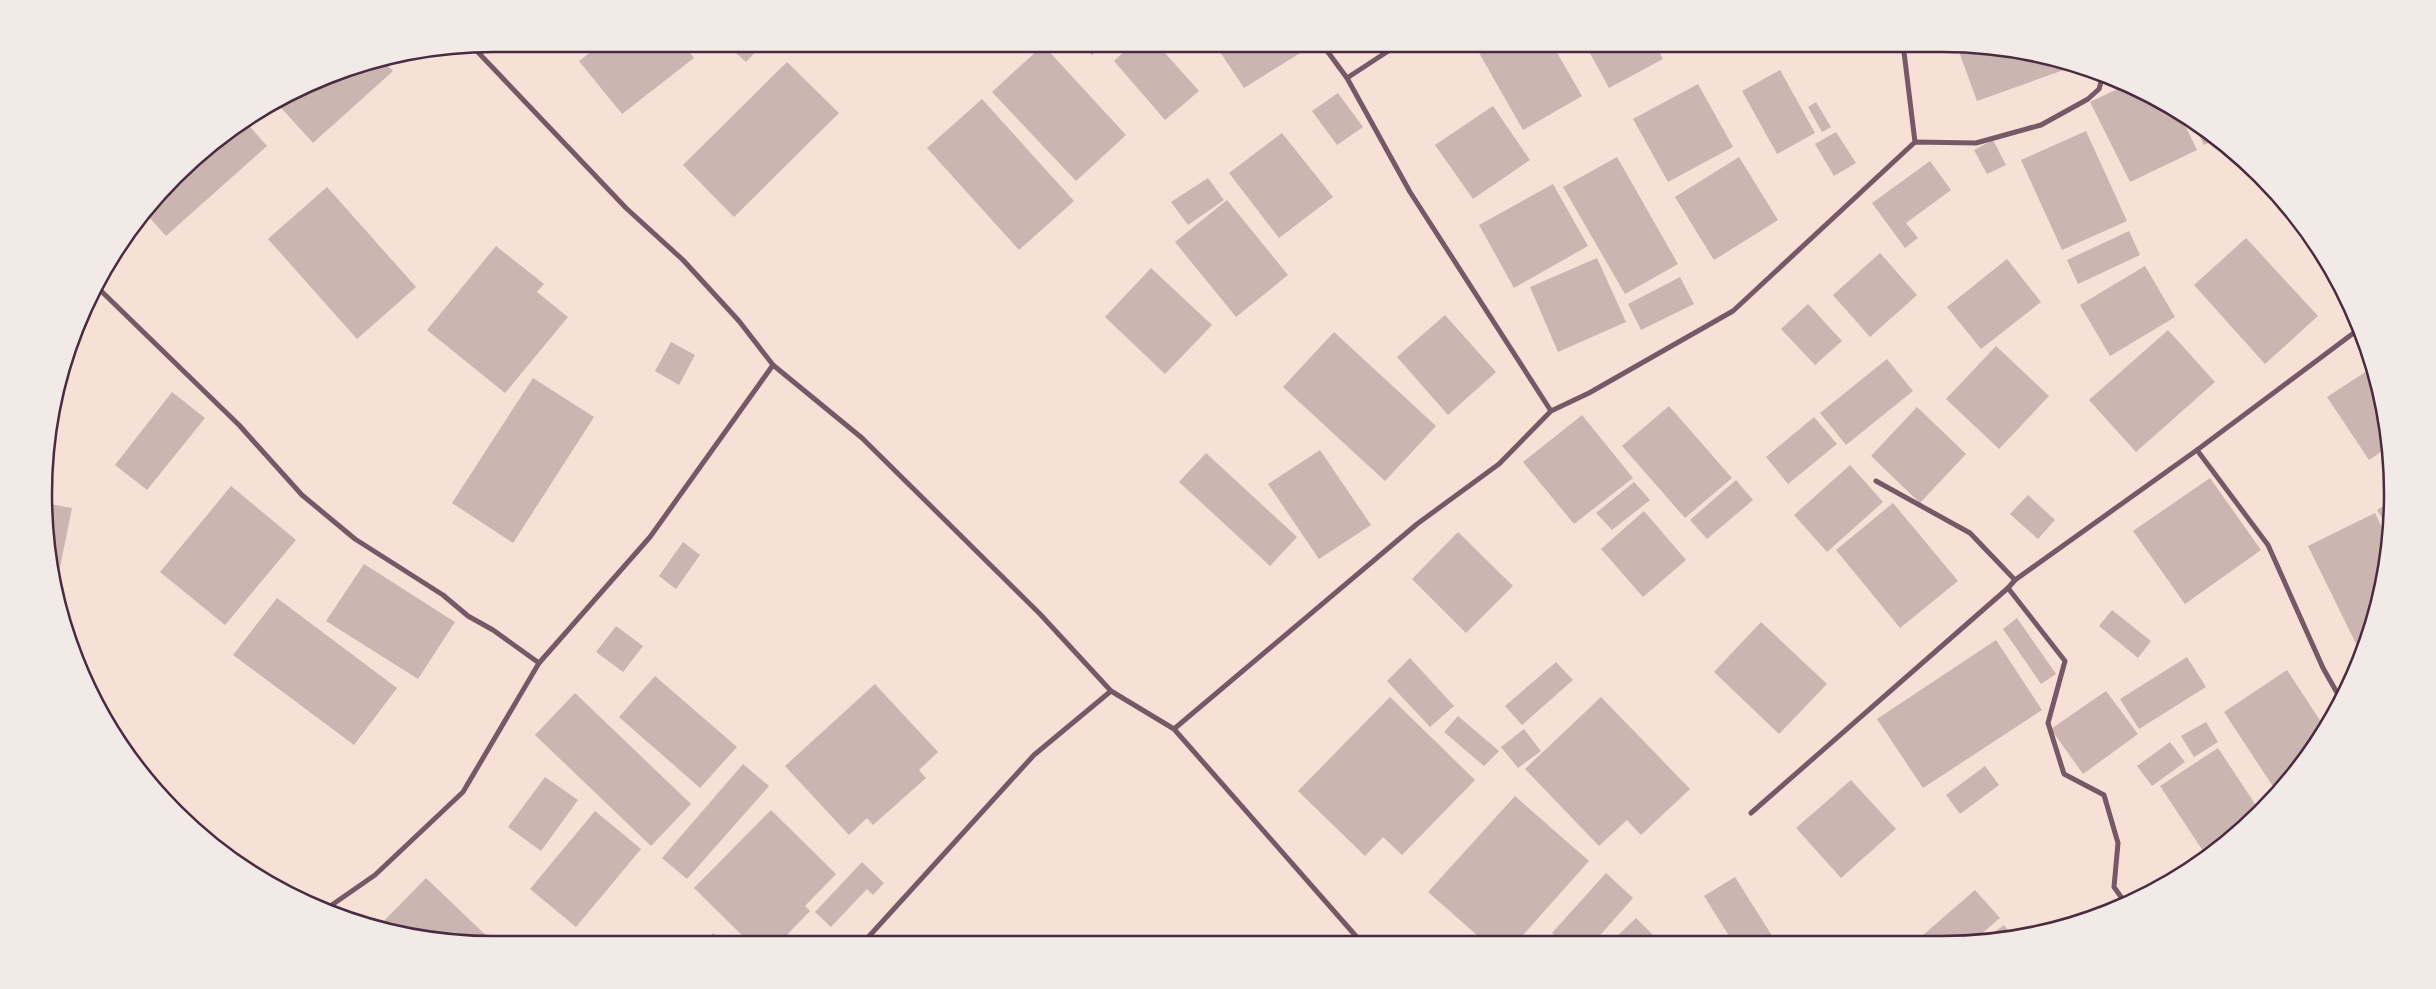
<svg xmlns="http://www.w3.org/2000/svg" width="2436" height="989" font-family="Barlow,sans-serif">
	<rect width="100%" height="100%" fill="#f7e1d7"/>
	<g fill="#ccb4b1">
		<polygon points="601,44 683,44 694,58 622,114 579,61"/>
		<polygon points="726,44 763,44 746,62"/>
		<polygon points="1081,44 1104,44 1092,55"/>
		<polygon points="1132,44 1157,44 1199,91 1165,120 1114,61"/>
		<polygon points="1233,44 1301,44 1305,50 1244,88 1220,52"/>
		<polygon points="1359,44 1376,44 1365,51"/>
		<polygon points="1474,44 1552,44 1582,96 1523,130"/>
		<polygon points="1585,44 1655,44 1663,59 1609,88"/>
		<polygon points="1043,45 1126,135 1076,181 992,92"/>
		<polygon points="1957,46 2075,66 1977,101"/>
		<polygon points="384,62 393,71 313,143 275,101 349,68"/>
		<polygon points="787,62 839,113 734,217 683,165"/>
		<polygon points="1780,70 1815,133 1777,154 1742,91"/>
		<polygon points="1698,84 1733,147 1668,182 1633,119"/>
		<polygon points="2126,85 2167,104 2179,113 2197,150 2130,182 2090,102"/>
		<polygon points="1338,93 1363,127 1337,145 1312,111"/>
		<polygon points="982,99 1074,201 1019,250 927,148"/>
		<polygon points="1816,102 1831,127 1822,132 1808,107"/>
		<polygon points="1493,106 1530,160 1473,199 1435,145"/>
		<polygon points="245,121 267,146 166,236 148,216 198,155"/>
		<polygon points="2193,123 2216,139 2204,145"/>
		<polygon points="2086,131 2127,221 2062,250 2021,160"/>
		<polygon points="1836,132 1856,163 1834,176 1815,144"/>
		<polygon points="1282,133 1333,197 1279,238 1229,173"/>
		<polygon points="1993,140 2006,165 1987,174 1974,150"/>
		<polygon points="1617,157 1678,264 1625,294 1563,187"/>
		<polygon points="1739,157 1778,220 1714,260 1675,197"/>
		<polygon points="1930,161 1951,190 1906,223 1918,238 1905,248 1872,203"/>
		<polygon points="1208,178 1224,200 1188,225 1171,202"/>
		<polygon points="1553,184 1588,246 1514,288 1479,225"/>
		<polygon points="327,187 416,287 357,339 268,239"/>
		<polygon points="1227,200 1288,275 1236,317 1175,242"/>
		<polygon points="2129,231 2140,255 2078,284 2067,260"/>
		<polygon points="2246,238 2318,316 2265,364 2194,285"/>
		<polygon points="496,246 544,284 537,292 568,317 505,393 427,330"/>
		<polygon points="1880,253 1917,295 1870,337 1833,295"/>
		<polygon points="1597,258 1626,322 1558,352 1530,287"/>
		<polygon points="2007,259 2041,302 1981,349 1947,307"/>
		<polygon points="2145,266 2175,317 2110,356 2080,305"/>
		<polygon points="1151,268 1212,325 1165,374 1105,317"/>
		<polygon points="1680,277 1694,304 1641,330 1628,304"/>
		<polygon points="1808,304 1842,341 1815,365 1781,329"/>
		<polygon points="1445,315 1496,372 1448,415 1397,357"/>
		<polygon points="2168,330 2215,382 2136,452 2089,400"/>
		<polygon points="1334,332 1436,426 1385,481 1283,387"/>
		<polygon points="671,342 695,355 679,385 655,371"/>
		<polygon points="1996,346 2049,396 1999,449 1946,399"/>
		<polygon points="1887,359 1913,391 1846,445 1820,413"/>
		<polygon points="2373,367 2377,378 2388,447 2369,460 2327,397"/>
		<polygon points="533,378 594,417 513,543 452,503"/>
		<polygon points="172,392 205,418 147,490 115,465"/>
		<polygon points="1669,406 1732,478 1685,518 1622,446"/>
		<polygon points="1917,407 1966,454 1920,503 1871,456"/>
		<polygon points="1582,415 1633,478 1574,524 1523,462"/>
		<polygon points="1814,417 1837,444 1788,484 1766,457"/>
		<polygon points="1320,450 1371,525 1319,559 1268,484"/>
		<polygon points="1206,453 1297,537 1270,566 1179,482"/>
		<polygon points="1850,465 1883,502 1827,552 1794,515"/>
		<polygon points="2210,478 2261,550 2185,604 2133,531"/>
		<polygon points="1736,480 1753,500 1707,539 1690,520"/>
		<polygon points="1634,482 1650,500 1612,530 1596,513"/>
		<polygon points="231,486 296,540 225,625 160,572"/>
		<polygon points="2028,495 2055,520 2038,539 2010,514"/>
		<polygon points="2390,502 2389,530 2377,510"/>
		<polygon points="1893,503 1958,581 1900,628 1836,550"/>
		<polygon points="50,504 72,508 55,592 52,583"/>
		<polygon points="1644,511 1686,560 1643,597 1601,549"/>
		<polygon points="2375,513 2389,542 2388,553 2368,639 2361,654 2308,546"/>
		<polygon points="1458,532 1513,586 1466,633 1412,579"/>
		<polygon points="683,542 700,555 676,589 659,576"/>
		<polygon points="364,564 455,622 418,679 326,621"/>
		<polygon points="277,598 397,688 354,745 233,655"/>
		<polygon points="2112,610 2151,641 2138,658 2099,626"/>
		<polygon points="2017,618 2056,674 2041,684 2003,629"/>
		<polygon points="1761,622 1827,684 1779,734 1714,672"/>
		<polygon points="616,626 643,646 623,672 596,652"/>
		<polygon points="1996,640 2042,710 1923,788 1877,719"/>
		<polygon points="2187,657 2206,687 2139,729 2120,699"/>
		<polygon points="1410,658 1454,706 1430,727 1387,681"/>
		<polygon points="1556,662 1573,680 1522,725 1505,706"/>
		<polygon points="2287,670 2325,728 2316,745 2276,791 2224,712"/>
		<polygon points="655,676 737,747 700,788 619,717"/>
		<polygon points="875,684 938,752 919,770 926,778 873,825 867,818 849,835 785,766"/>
		<polygon points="2106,691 2138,734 2083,774 2051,729"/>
		<polygon points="575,693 691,804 651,846 535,735"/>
		<polygon points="1390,697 1475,780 1402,855 1383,837 1365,856 1298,791"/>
		<polygon points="1601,697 1690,789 1641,835 1627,820 1599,846 1525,769"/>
		<polygon points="1458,716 1499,751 1484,766 1444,732"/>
		<polygon points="2206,722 2218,742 2194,757 2181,736"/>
		<polygon points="1524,729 1541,751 1518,768 1501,747"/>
		<polygon points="2170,742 2185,762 2152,786 2137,766"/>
		<polygon points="2218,748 2259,810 2238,834 2205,854 2160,786"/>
		<polygon points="743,764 769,786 687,879 662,858"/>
		<polygon points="1985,766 1999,785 1960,814 1946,795"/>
		<polygon points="545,777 578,800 541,851 508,827"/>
		<polygon points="1851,780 1896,829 1841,878 1796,828"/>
		<polygon points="1515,796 1589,861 1516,943 1486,943 1428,892"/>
		<polygon points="771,810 836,874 805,906 810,911 781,941 776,935 766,945 752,945 694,888"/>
		<polygon points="595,811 641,849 576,927 530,889"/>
		<polygon points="862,862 884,883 873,895 867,889 831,927 815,912"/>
		<polygon points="1606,873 1633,898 1594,942 1563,942 1552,933"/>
		<polygon points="1735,877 1776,942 1733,942 1704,896"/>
		<polygon points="426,878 496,945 379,926"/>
		<polygon points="1975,890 2000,918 1973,941 1915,942"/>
		<polygon points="1636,918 1660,942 1611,942"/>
		<polygon points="2004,925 2014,938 2001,941 1982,941"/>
		<polygon points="713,933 725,945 702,945"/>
	</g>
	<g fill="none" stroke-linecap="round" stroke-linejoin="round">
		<g stroke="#755966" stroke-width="5">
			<polyline points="1322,44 1347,78 1410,192 1551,411"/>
			<polyline points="1903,44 1915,142"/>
			<polyline points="473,47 626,208 683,260 739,321 773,365 862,438 1040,614 1111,691 1174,729 1362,943"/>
			<polyline points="1347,78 1399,44"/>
			<polyline points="96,286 239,425 302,495 355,539 443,595 468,616 493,630 539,663"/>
			<polyline points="2197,450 2268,545 2323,668 2340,698"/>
			<polyline points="1876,481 1970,533 2015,580"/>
			<polyline points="2008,588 2065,661 2048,723 2064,774 2104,795 2118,843 2114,887 2126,904"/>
			<polyline points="1174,729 1417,524 1499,464 1551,411 1589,393 1733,311 1915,142 1976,143 2041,125 2088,99 2099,89 2103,75"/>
			<polyline points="1751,813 2008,588 2015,580 2197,450 2359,329"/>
			<polyline points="326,909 375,875 463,792 539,663 650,537 773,365"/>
			<polyline points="862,944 1034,755 1111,691"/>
		</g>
	</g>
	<path d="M0 0H2436V989H0ZM494 52H1942A442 442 0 0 1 2384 494V494A442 442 0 0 1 1942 936H494A442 442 0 0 1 52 494V494A442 442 0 0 1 494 52Z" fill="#f1eae7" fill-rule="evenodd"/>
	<path fill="none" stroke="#4a2c40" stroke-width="2.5" d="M494 52H1942A442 442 0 0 1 2384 494V494A442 442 0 0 1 1942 936H494A442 442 0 0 1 52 494V494A442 442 0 0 1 494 52Z"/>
</svg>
